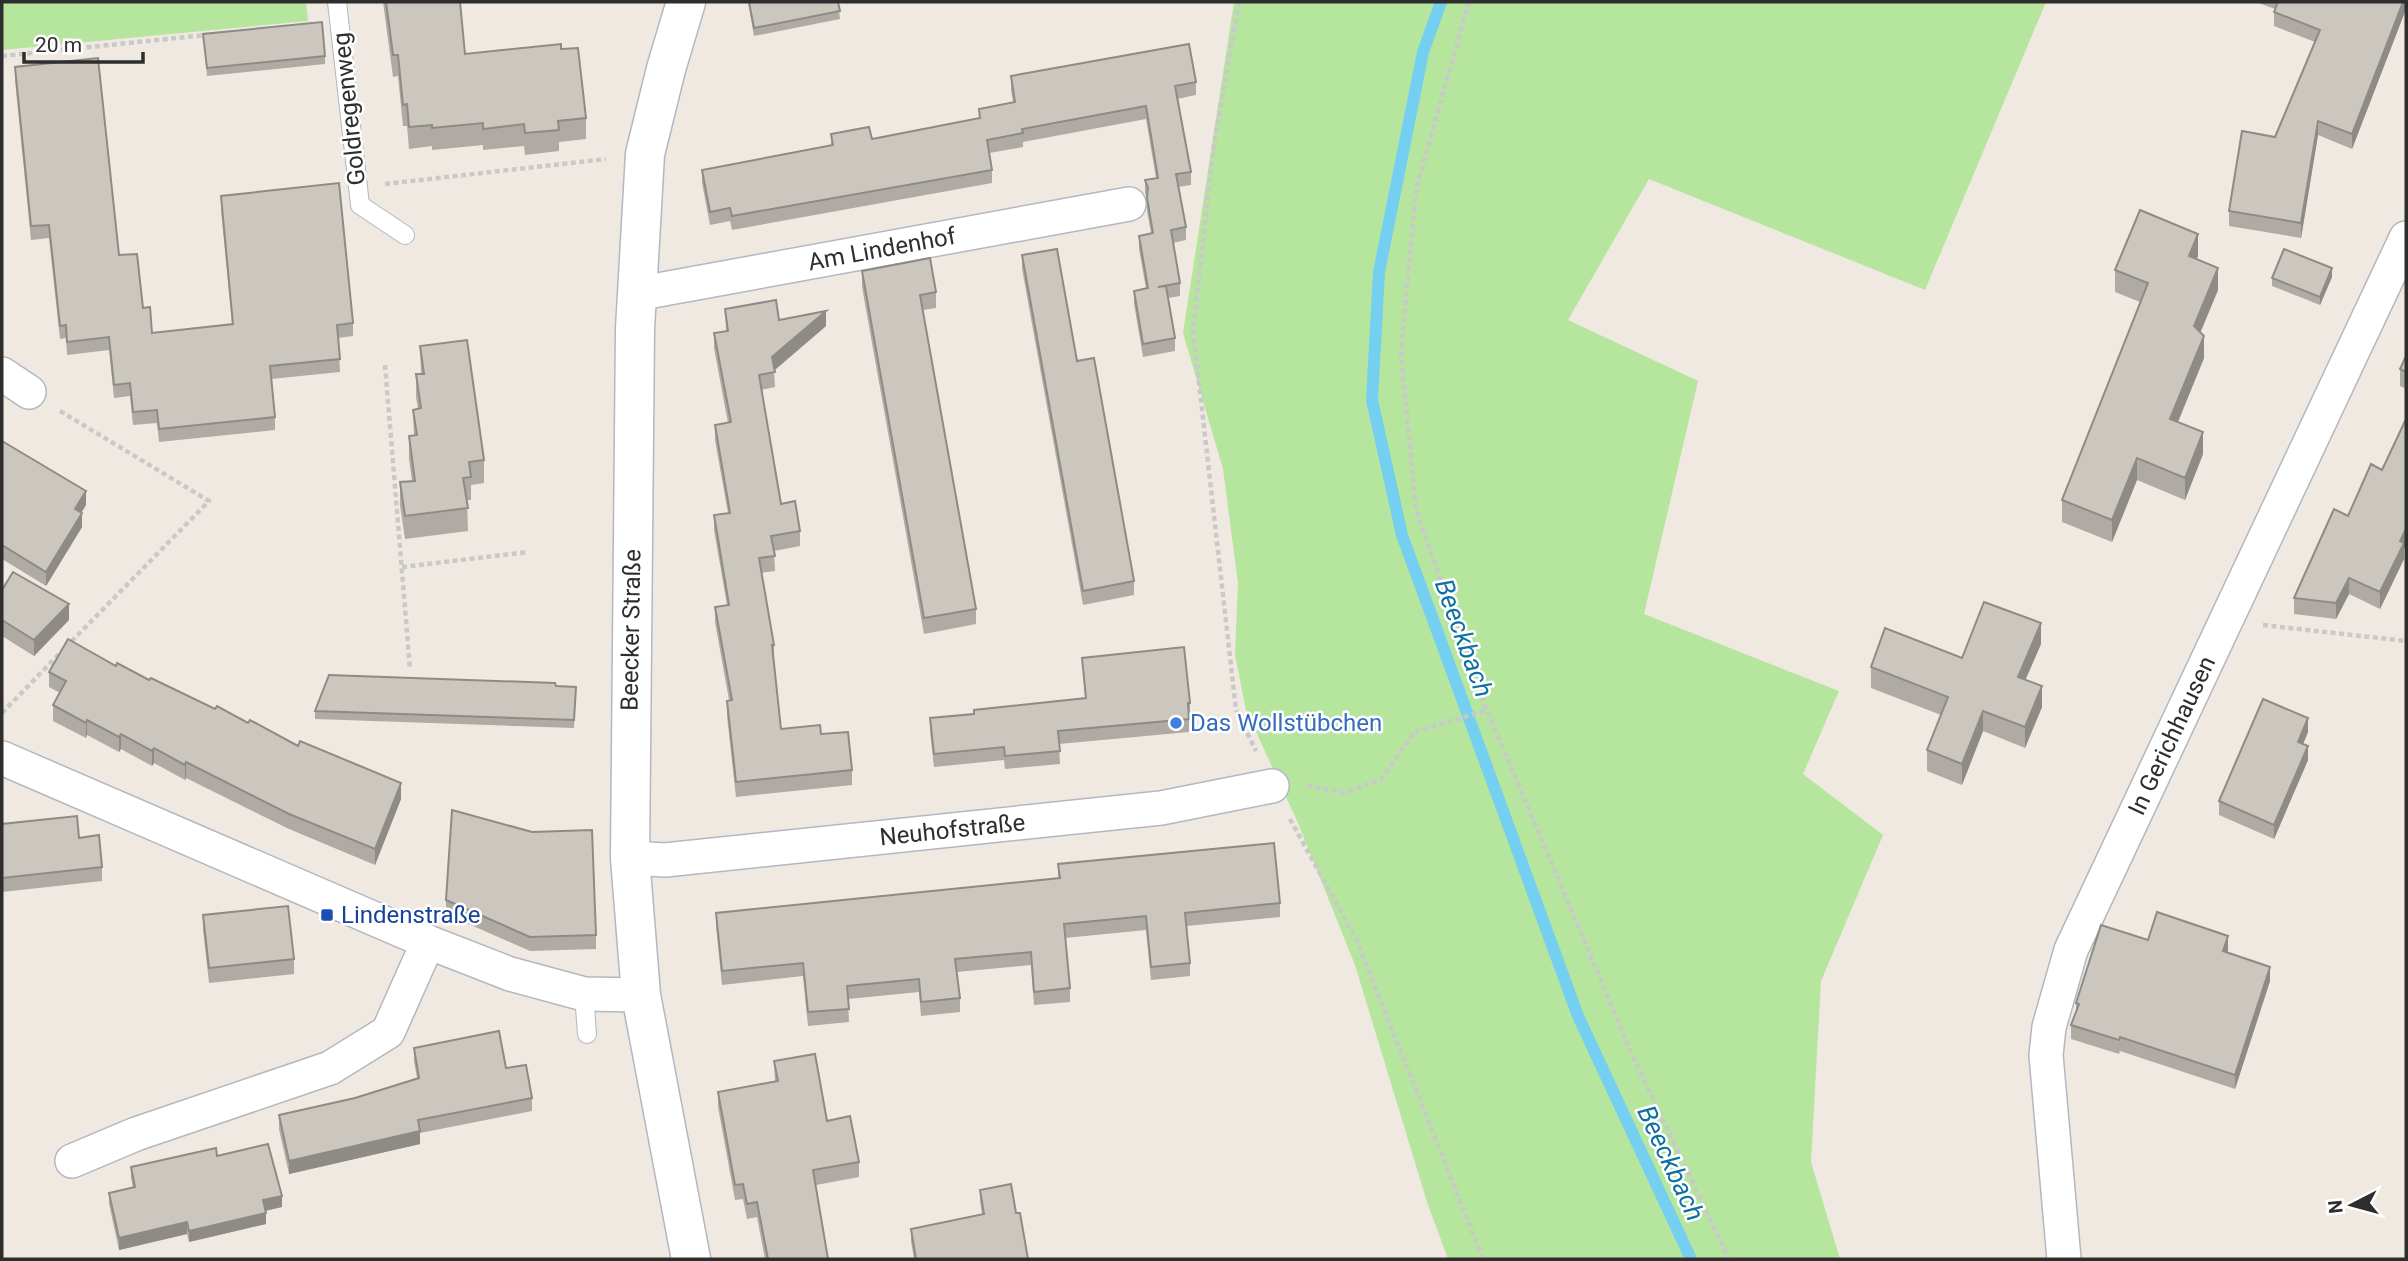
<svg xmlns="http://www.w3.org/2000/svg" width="2408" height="1261" font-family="Roboto,sans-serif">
	<rect width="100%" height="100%" fill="#efe9e1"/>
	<g fill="#b6e59e">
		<polygon points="2,2 306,2 308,21 2,50"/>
		<polygon points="1234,2 2046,2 1925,290 1649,179 1568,320 1698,381 1644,614 1839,691 1803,774 1883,835 1821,981 1811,1162 1840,1259 1448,1259 1427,1202 1355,965 1298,823 1246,710 1235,655 1238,583 1223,469 1183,333"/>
	</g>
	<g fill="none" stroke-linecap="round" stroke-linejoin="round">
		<polyline stroke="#75cff0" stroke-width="12" points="1441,2 1423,52 1379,272 1372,400 1402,535 1578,1016 1691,1259"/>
		<defs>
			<g id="service">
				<polyline points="337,2 360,205 405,235"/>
				<polyline points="584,994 587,1034"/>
			</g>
			<g id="minor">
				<path id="s1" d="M636,294L1129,204"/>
				<polyline points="2,374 29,392"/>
				<polyline points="2,758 428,942 510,974 584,994 641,995"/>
				<path id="s2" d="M630,858L665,860L1161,808L1272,786"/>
				<polyline points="72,1161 136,1134 330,1068 388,1032 428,942"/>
				<path id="s3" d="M2064,1259L2046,1055L2049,1027L2071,950L2406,238"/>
			</g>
			<polyline id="tertiary" points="686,2 666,69 645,154 635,329 630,858 641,995 691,1259"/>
		</defs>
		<use href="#service" stroke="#b4b7c1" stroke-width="20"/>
		<use href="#minor" stroke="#b4b7c1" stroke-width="36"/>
		<use href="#tertiary" stroke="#b4b7c1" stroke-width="41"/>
		<g stroke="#c9c9c9" stroke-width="4.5" stroke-dasharray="5 3.5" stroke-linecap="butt">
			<polyline points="1239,2 1214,144 1193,330 1236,710 1256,751"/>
			<polyline points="1469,2 1416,189 1401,354 1416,510 1487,710 1634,1059 1729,1259"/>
			<polyline points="2,56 206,35"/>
			<polyline points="385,184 606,159"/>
			<polyline points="385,365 410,669"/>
			<polyline points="60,411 209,501 68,645"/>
			<polyline points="402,567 528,552"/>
			<polyline points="2263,625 2406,641"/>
			<polyline points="2,713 62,651"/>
			<polyline points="1307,785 1344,793 1382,779 1414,732 1487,710"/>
			<polyline points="1290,819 1357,941 1483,1259"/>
		</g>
		<use href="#service" stroke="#fff" stroke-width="18"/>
		<use href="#minor" stroke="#fff" stroke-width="33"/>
		<use href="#tertiary" stroke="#fff" stroke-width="38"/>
	</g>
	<g fill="#afaba4">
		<polygon points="383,2 460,2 465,54 561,49 586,118 586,139 559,142 559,151 525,155 524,146 483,150 483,145 432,150 432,146 409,149 407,126 403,126 398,76 393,77"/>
		<polygon points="748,2 838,2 840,19 754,36"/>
		<polygon points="2256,2 2406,2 2406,9 2352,149 2318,135 2301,238 2229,226 2229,211 2275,137 2315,42 2274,26 2274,12 2275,9"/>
		<polygon points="203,34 325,56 325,64 207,76"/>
		<polygon points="15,67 119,255 152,333 232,324 221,209 221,196 353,323 353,336 338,338 340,372 271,379 275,417 275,430 159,442 157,423 133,425 130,396 114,398 109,350 67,355 66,338 60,339 49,238 31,240 15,80"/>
		<polygon points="1011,76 1196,82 1196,95 1177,99 1191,172 1191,185 1178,187 1186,227 1186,240 1173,243 1180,283 1180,296 1168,298 1175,338 1175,351 1143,357 1134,304 1134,291 1146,289 1139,249 1139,236 1151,233 1147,211 1147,198 1145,193 1145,180 1156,178 1146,119 1023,142 1023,147 989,153 992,170 992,183 732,230 730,221 710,225 702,183 702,170 831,145 831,134 872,139 979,119 979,109 1013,102 1011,90"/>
		<polygon points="1022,255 1077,361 1134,581 1134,595 1083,605 1022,269"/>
		<polygon points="2198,256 2196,259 2218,290 2200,332 2204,358 2178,422 2203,454 2185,500 2137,480 2112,542 2062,522 2062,500 2140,302 2115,292 2115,270"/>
		<polygon points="862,271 936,292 936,308 923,310 976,609 976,624 924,634 862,287"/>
		<polygon points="2332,277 2320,305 2272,286 2272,278"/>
		<polygon points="725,309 779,320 826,326 774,371 775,387 761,390 781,504 800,531 800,546 774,551 775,571 761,573 774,645 774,660 781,729 821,734 852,770 852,785 736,797 727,716 727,701 729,700 715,622 715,607 727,605 714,530 714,515 728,513 715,440 715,425 728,423 714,348 714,333 726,331"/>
		<polygon points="420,346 484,460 484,483 471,485 471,500 467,500 468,531 405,539 400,505 400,482 412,481 409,459 409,436 414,436 413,410 418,409 416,397 416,374 421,374"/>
		<polygon points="2406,356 2406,389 2400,386 2400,369"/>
		<polygon points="2406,391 2406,412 2405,411 2405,394"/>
		<polygon points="2406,419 2406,545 2404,549 2404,559 2380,609 2349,594 2336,619 2294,614 2294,598 2348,516 2382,470"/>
		<polygon points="2,441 86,505 81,513 82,527 46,586 2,559"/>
		<polygon points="2,590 69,620 34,656 2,636"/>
		<polygon points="2041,644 2025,680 2042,707 2025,748 1983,731 1962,785 1927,771 1927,750 1941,715 1871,688 1871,667 1962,658"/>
		<polygon points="1082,658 1190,703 1189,732 1059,744 1060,764 1005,769 1004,760 934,767 930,731 930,718 974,714 1085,698"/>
		<polygon points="116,666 298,746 401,799 375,865 289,829 186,778 185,780 154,763 152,766 121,749 119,752 87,735 86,738 53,721 53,705 60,693 49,687 49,672"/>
		<polygon points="556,686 576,687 574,728 315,719 315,711"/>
		<polygon points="2308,732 2303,744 2308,760 2274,839 2219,815 2219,801"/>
		<polygon points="2,824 79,838 102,867 102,881 2,892"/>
		<polygon points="1058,864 1280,903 1280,917 1187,926 1190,963 1190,976 1151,980 1146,930 1065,938 1070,988 1070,1002 1034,1005 1031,965 957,972 960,998 960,1012 921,1016 919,992 848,999 849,1022 808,1026 803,976 722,985 716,926 716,913 1058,878"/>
		<polygon points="446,900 596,935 596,949 530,951 446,914"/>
		<polygon points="203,915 294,959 294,974 209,983 203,930"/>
		<polygon points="2148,940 2228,950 2227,953 2270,981 2235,1089 2120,1051 2119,1054 2071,1039 2071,1025 2076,1012 2076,1003"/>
		<polygon points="414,1048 506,1068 532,1098 532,1111 420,1133 420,1144 289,1174 279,1129 279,1115 355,1098 417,1078 414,1061"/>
		<polygon points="774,1061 827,1121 859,1162 859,1177 816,1185 828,1259 765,1259 757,1217 747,1219 743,1199 735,1200 718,1107 718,1092 775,1082"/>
		<polygon points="217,1156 282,1207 266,1211 266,1224 189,1242 187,1234 119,1250 109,1204 109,1193 133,1188 131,1178 131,1167"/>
		<polygon points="980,1190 1016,1213 1028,1259 914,1259 911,1241 911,1229 982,1214 980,1201"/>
	</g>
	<g fill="#8e8b86">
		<polygon points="2403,2 2406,2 2406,9 2352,149 2352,134"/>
		<polygon points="2318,121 2318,135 2301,238 2301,223"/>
		<polygon points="2198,234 2198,256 2189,277 2189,256"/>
		<polygon points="2218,268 2218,290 2194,348 2194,326"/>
		<polygon points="2332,268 2332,277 2320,305 2320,297"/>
		<polygon points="826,311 826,326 772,372 772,357"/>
		<polygon points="2204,336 2204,358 2170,441 2170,419"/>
		<polygon points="2203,432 2203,454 2185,500 2185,478"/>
		<polygon points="2137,458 2137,480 2112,542 2112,520"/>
		<polygon points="86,491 86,505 75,523 75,509"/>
		<polygon points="82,513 82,527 46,586 46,572"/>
		<polygon points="2406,529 2406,545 2404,549 2404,559 2380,609 2380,592"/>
		<polygon points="2349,578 2349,594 2336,619 2336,603"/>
		<polygon points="69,604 69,620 34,656 34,640"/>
		<polygon points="2041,623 2041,644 2018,697 2018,677"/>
		<polygon points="2042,686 2042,707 2025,748 2025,727"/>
		<polygon points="1983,711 1983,731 1962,785 1962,764"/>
		<polygon points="2308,718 2308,732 2298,756 2298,742"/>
		<polygon points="87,720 87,735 86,738 86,723"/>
		<polygon points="121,734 121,749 119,752 119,737"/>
		<polygon points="2308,746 2308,760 2274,839 2274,825"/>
		<polygon points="154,748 154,763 152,766 152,751"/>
		<polygon points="186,762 186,778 185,780 185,765"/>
		<polygon points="401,783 401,799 375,865 375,849"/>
		<polygon points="2228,936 2228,950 2223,965 2223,951"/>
		<polygon points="2270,967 2270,981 2235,1089 2235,1075"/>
		<polygon points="420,1131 420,1144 289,1174 289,1161"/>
		<polygon points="282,1196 282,1207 263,1211 263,1200"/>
		<polygon points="266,1213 266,1224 189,1242 189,1231"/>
		<polygon points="187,1222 187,1234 119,1250 119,1238"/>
	</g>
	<g fill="#cbc7bf" stroke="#8e8b86" stroke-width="2">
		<polygon points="386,2 460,2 465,54 561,44 561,49 578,48 586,118 558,121 559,130 525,133 524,124 483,129 483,123 432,128 432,125 409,127 407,104 403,105 398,55 393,55"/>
		<polygon points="749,2 838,2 840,11 754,28"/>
		<polygon points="2278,2 2403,2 2352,134 2318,121 2301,223 2229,211 2242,131 2275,137 2320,30 2274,12"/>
		<polygon points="322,22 325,56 207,68 203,34"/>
		<polygon points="1189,44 1196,82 1175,86 1191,172 1176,174 1186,227 1171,230 1180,283 1158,287 1166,286 1175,338 1143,344 1134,291 1148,288 1139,236 1153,233 1147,198 1148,188 1145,180 1158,178 1146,106 1022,129 1023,133 987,140 992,170 732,216 730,208 710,212 702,170 833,145 831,134 869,127 872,139 980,118 979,109 1015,102 1011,76"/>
		<polygon points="98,58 119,255 137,254 143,308 150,307 152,333 233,324 221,196 339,183 353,323 337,325 340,359 270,366 275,417 159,429 157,410 133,412 130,383 114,385 109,337 67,342 66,325 60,326 49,225 31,226 15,67"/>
		<polygon points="2140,210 2198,234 2189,256 2218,268 2194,326 2204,336 2170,419 2203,432 2185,478 2137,458 2112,520 2062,500 2148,283 2115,270"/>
		<polygon points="1057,249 1077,361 1094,358 1134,581 1083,591 1022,255"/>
		<polygon points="2284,249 2332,268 2320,297 2272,278"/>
		<polygon points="930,258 936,292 920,295 976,609 924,618 862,271"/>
		<polygon points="776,300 779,320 826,311 772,357 775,372 759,375 781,504 795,501 800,531 771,536 775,556 759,558 774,645 772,645 781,729 820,725 821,734 848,732 852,770 736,782 727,701 732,700 715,607 729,605 714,515 730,513 715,425 731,422 714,333 728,331 725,309"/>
		<polygon points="467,340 484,460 469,462 471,477 463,478 468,508 405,516 400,482 415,481 409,436 417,435 413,410 421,408 416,374 424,374 420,346"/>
		<polygon points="2406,356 2406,372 2400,369"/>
		<polygon points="2406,419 2406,529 2400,541 2404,543 2380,592 2349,578 2336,603 2294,598 2334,509 2348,516 2371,464 2382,470"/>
		<polygon points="2,441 86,491 75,509 82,513 46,572 2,545"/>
		<polygon points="13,572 69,604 34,640 2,620 2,590"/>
		<polygon points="1984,602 2041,623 2018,677 2042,686 2025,727 1983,711 1962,764 1927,750 1948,697 1871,667 1885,628 1962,658"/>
		<polygon points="68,639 116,666 117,663 149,680 151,678 215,709 217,706 248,723 250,720 298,746 300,741 401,783 375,849 289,814 186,762 185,765 154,748 152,751 121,734 119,737 87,720 86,723 53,705 66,681 49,672"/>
		<polygon points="1184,647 1190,703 1188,703 1189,719 1058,731 1060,751 1005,756 1004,747 934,754 930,718 974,714 974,710 1086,698 1082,658"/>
		<polygon points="329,675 555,683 556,686 576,687 574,720 315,711"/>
		<polygon points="2263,699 2308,718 2298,742 2308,746 2274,825 2219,801"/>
		<polygon points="452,810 532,832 592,830 596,935 530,937 446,900"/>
		<polygon points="77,816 79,838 99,835 102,867 2,878 2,824"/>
		<polygon points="1274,843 1280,903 1185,913 1190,963 1151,967 1146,916 1064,924 1070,988 1034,992 1031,952 955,959 960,998 921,1002 919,979 847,986 849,1009 808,1012 803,963 722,971 716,913 1060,878 1058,864"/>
		<polygon points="288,906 294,959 209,968 203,915"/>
		<polygon points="2157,912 2228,936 2223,951 2270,967 2235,1075 2120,1037 2119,1040 2071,1025 2079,1004 2076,1003 2101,925 2148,940"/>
		<polygon points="499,1031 506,1068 526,1065 532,1098 418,1120 420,1131 289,1161 279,1115 355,1098 419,1078 414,1048"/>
		<polygon points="815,1054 827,1121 850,1116 859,1162 813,1170 828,1259 768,1259 757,1202 747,1204 743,1184 735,1185 718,1092 778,1081 774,1061"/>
		<polygon points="268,1144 282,1196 263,1200 266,1213 189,1231 187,1222 119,1238 109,1193 135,1187 131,1167 216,1148 217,1156"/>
		<polygon points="1011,1184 1016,1213 1020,1213 1028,1259 916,1259 911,1229 984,1214 980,1190"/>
	</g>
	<circle fill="#3f7fe0" stroke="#fff" stroke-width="2.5" cx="1176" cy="723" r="7"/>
	<rect fill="#1a4fb4" stroke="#fff" stroke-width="2.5" x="320" y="908" width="14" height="14" rx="3.5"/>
	<g text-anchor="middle" stroke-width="5" stroke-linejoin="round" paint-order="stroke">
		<g font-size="24" fill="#2e2e2e" stroke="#fff">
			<text transform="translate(349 109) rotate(-96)" y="8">Goldregenweg</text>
			<text dy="8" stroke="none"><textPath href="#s1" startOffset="250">Am Lindenhof</textPath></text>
			<text transform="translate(631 630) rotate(-89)" y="8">Beecker Straße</text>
			<text dy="8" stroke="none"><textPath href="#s3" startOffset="550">In Gerichhausen</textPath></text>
			<text dy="8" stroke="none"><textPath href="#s2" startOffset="324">Neuhofstraße</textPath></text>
		</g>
		<g font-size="24" fill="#366cbe" stroke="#fff" text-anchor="start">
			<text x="1190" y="731">Das Wollstübchen</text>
		</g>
		<g font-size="24" fill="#164399" stroke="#fff" text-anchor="start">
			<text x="341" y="923">Lindenstraße</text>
		</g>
		<g font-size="26" font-style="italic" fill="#0d6fa3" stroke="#fff">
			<text transform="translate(1464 638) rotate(70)" y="9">Beeckbach</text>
			<text transform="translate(1671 1163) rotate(65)" y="9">Beeckbach</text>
		</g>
	</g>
	<rect width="2408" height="1261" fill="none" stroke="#2e2e2e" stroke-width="7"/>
	<g transform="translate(2352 1205) rotate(264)" stroke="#ffffff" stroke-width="5" paint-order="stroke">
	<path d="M0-5L12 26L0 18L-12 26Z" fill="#2e2e2e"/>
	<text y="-10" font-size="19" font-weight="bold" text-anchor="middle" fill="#2e2e2e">N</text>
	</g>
	<path d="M24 52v10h119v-10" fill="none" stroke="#2e2e2e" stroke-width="3.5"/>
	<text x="35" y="52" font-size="21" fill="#2e2e2e" stroke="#ffffff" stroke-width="5" paint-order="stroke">20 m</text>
</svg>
